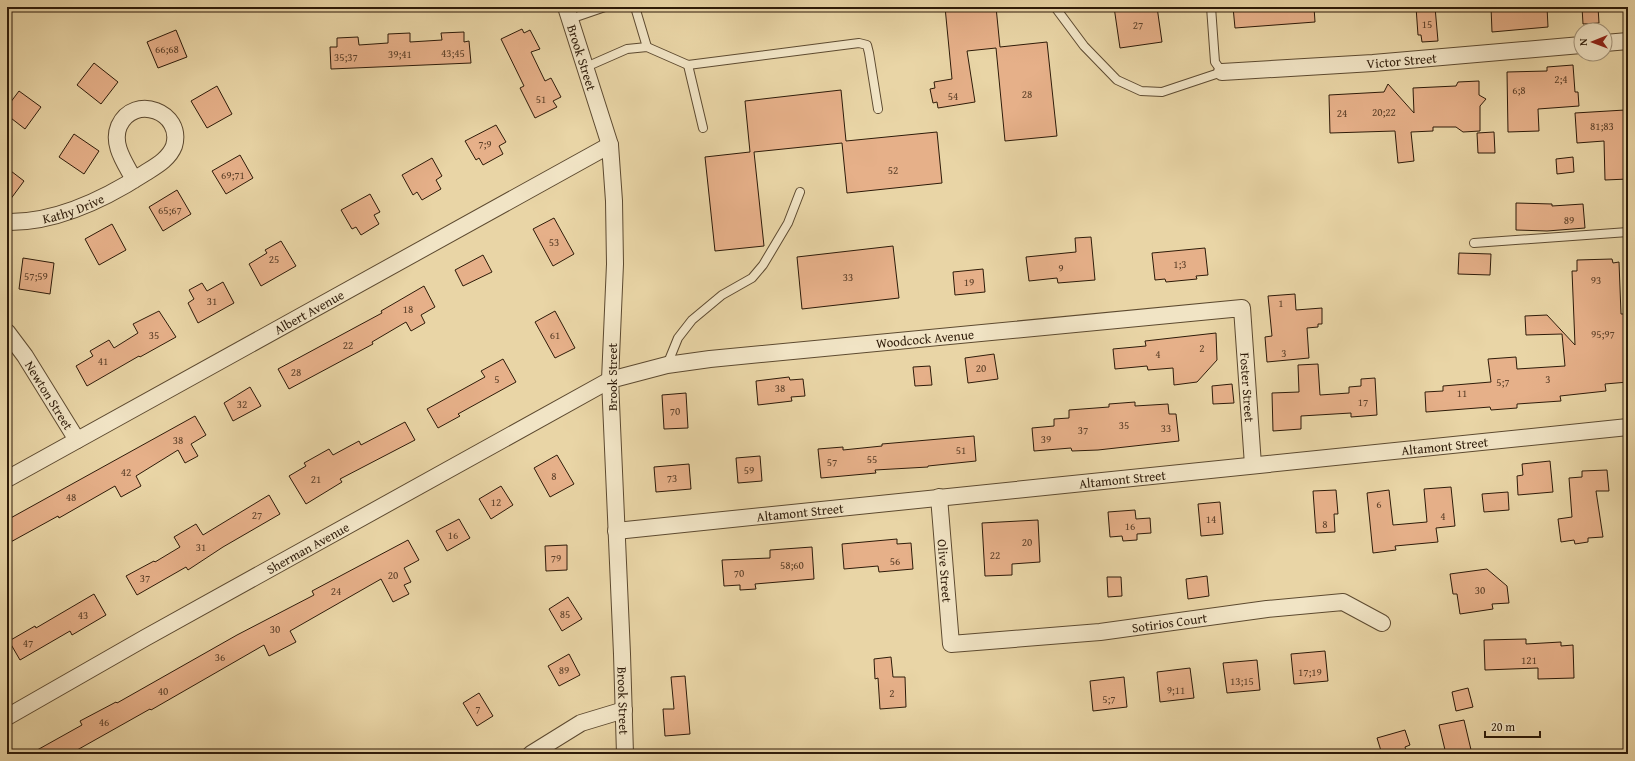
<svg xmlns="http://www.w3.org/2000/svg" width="1635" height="761" font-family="'Gentium Book Plus',serif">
	<rect width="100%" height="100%" fill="#e9d5a6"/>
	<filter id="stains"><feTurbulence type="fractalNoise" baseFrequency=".005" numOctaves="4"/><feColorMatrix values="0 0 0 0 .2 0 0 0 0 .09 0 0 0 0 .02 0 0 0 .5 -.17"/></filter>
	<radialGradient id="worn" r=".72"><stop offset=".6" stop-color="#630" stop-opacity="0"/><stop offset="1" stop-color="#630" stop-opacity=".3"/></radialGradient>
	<g fill="#e6b089" stroke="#2e1b09">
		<polygon points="945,7 996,7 1000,47 1047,42 1057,136 1005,141 996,48 967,51 975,102 938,108 937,102 933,103 930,89 935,88 934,82 952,79"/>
		<polygon points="1114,7 1157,7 1162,42 1120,48"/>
		<polygon points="1233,7 1314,7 1315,22 1235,28"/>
		<polygon points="1416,7 1435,7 1438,41 1422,42 1421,35 1418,35"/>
		<polygon points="1491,7 1547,7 1548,27 1492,32"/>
		<polygon points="1582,7 1598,7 1599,23 1583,24"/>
		<polygon points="522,29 524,33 530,30 540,49 531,52 545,81 551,78 561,97 553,101 557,107 535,118 520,88 524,86 501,39"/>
		<polygon points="176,30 187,57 158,68 147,42"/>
		<polygon points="464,32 464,42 469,41 471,63 331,69 330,47 337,47 337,38 358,37 359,45 388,43 388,34 410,33 410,42 442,40 441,33"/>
		<polygon points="94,63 118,82 101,104 77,85"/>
		<polygon points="1573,65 1575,92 1578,92 1579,106 1538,109 1539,131 1508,132 1507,72 1547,71 1547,67"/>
		<polygon points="1479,81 1479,95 1486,99 1480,106 1480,131 1463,132 1456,127 1433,127 1433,131 1411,132 1414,161 1398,163 1395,131 1330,133 1329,95 1384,92 1388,84 1414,113 1413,88 1456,86 1458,82"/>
		<polygon points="217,86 232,114 207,128 191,101"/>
		<polygon points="841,90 846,141 937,132 942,183 847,193 842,143 754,152 764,246 715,251 705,157 750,152 745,101"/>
		<polygon points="19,91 41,107 25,129 7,115 7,107"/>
		<polygon points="1625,110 1625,117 1628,117 1628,179 1605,180 1604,141 1577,143 1575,113"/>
		<polygon points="496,125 506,142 499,146 503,154 483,165 479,158 476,160 465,141"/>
		<polygon points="1494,132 1495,153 1478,153 1477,133"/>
		<polygon points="74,134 99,151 84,174 59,157"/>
		<polygon points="240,155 253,178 226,194 212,171"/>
		<polygon points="1573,157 1574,172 1557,174 1556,159"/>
		<polygon points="432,158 442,176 436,180 441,189 422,200 417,192 413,195 402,175"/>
		<polygon points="7,168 24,181 7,204"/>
		<polygon points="177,190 191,214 163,231 149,207"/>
		<polygon points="370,194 380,212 374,215 379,224 361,235 356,227 352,229 341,210"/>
		<polygon points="1516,203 1552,204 1552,206 1583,204 1585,228 1547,231 1516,230"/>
		<polygon points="554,218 574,254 553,266 533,229"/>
		<polygon points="112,224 126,250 99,265 85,239"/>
		<polygon points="1091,237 1095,280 1058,283 1057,278 1029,281 1026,257 1076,252 1075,238"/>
		<polygon points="281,241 296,266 261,286 249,264 267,253 265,250"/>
		<polygon points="893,246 899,298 802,309 797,257"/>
		<polygon points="1205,248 1208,275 1196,276 1197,279 1166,282 1165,279 1155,280 1152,253"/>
		<polygon points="1459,253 1491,254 1490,275 1458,274"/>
		<polygon points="483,255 492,272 463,286 455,270"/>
		<polygon points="23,258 54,263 50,294 19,289"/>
		<polygon points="1612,259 1613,263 1619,262 1621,314 1624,314 1628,358 1628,382 1605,384 1606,391 1560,396 1561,401 1517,404 1517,408 1491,410 1490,407 1426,412 1425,392 1443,391 1443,386 1491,382 1488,359 1516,357 1517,369 1565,366 1562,334 1526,335 1525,316 1547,315 1575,345 1572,271 1577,271 1577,260"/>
		<polygon points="983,269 985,292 955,295 953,272"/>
		<polygon points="223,282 234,303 198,323 188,303 194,299 189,290 202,283 207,291"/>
		<polygon points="424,286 435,307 421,315 425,323 411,331 406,322 372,342 373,344 289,389 278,369 382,313 381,311"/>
		<polygon points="1295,294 1296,310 1322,308 1322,324 1318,324 1318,327 1307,328 1309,358 1267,362 1265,337 1272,336 1268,296"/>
		<polygon points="159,311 176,337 140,357 139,356 87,386 76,366 93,356 90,351 109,340 114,348 138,333 133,324"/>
		<polygon points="555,311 575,348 555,358 535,322"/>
		<polygon points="1216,333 1217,360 1197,382 1174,385 1173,368 1148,370 1147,366 1115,369 1113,349 1146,346 1145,341"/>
		<polygon points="994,354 998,379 968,383 965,358"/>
		<polygon points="503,359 516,382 458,414 460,416 438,428 427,409 485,377 481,371"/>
		<polygon points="1318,364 1320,395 1349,393 1349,387 1361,386 1361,379 1375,378 1377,415 1351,417 1351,413 1301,416 1301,429 1273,431 1272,393 1299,392 1298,365"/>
		<polygon points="930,366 932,385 915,386 913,367"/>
		<polygon points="789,377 790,380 803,379 805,396 791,397 792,401 758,405 756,381"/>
		<polygon points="1232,384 1234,403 1213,404 1212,386"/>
		<polygon points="250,387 261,406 233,421 224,403"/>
		<polygon points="686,393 688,428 664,429 662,395"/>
		<polygon points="1135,402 1135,406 1168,404 1169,414 1176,414 1179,441 1098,450 1072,451 1071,448 1034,451 1032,428 1054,426 1054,419 1069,418 1069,410 1109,407 1109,404"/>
		<polygon points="195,416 206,435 191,444 198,456 185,463 178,450 136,476 141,486 121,497 115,486 59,518 58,516 7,544 7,520"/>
		<polygon points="405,422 415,440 340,479 342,482 306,504 289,476 306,466 304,463 329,449 333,455 359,441 361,445"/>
		<polygon points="974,436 976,461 928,466 928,467 875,470 876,473 821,478 818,449 843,447 843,450 882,446 882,444"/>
		<polygon points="557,455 574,484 550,497 534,468"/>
		<polygon points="760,456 762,481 738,483 736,458"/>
		<polygon points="1550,461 1553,492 1518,495 1517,476 1523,475 1522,464"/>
		<polygon points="689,464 691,489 656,492 654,467"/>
		<polygon points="1607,470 1609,491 1596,491 1603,537 1588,538 1588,542 1575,544 1574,540 1561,542 1558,519 1572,517 1569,478 1582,477 1582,471"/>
		<polygon points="501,486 513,505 491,519 479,499"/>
		<polygon points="1451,487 1455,526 1436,528 1438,542 1395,546 1396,550 1373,553 1367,493 1389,490 1393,525 1427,522 1424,489"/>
		<polygon points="1336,490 1338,514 1334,514 1335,532 1316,533 1313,491"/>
		<polygon points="1508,492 1509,510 1484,512 1482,494"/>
		<polygon points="269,495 280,514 223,547 188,570 186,567 137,595 126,576 154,561 155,562 180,547 174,537 196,524 203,535"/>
		<polygon points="1220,502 1223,534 1201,536 1198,504"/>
		<polygon points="1135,510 1136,519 1150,518 1151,533 1137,534 1137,540 1123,541 1122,536 1110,537 1108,512"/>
		<polygon points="459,519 470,538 447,551 436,531"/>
		<polygon points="1038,520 1040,562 1012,564 1012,575 985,576 982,523"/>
		<polygon points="897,539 897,544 911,543 913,569 879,572 878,566 844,569 842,544"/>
		<polygon points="408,540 419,560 404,568 411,582 404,585 409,594 393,602 381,579 290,631 296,642 269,656 264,645 151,710 150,709 70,754 30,754 82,725 80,721 116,702 117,703 237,635 314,595 312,591"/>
		<polygon points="567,545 567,570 546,571 545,546"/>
		<polygon points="812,547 814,579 755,584 756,589 740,590 740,585 724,586 722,560 770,558 770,550"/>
		<polygon points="1487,569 1507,586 1509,603 1492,604 1493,609 1460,614 1457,594 1453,594 1450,574"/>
		<polygon points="1207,576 1209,596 1188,599 1186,579"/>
		<polygon points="1107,577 1121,577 1122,596 1108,597"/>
		<polygon points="94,594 106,615 72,635 70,631 20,660 9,641 35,626 36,628"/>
		<polygon points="568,597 582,619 562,631 549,609"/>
		<polygon points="1526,639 1526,644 1561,642 1561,646 1573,645 1574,678 1538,679 1538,668 1485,670 1484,640"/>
		<polygon points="1325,651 1328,681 1294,684 1291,654"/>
		<polygon points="569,654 580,675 559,686 548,666"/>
		<polygon points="891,657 893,677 905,677 906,707 880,709 878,678 875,679 874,659"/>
		<polygon points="1257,660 1260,690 1227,693 1223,663"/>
		<polygon points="1190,668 1194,698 1160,702 1157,672"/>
		<polygon points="685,676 690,734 665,736 663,709 674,709 671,677"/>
		<polygon points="1124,677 1127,707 1093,711 1090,681"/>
		<polygon points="1468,688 1473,707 1456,711 1452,692"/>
		<polygon points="479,693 493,716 477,726 463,703"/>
		<polygon points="1464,720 1472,754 1446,754 1439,725"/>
		<polygon points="1405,730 1410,745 1405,747 1407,754 1382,754 1377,738"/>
	</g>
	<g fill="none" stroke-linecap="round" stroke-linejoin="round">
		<defs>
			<g id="service">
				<polyline points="635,7 647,47"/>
				<polyline points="1055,7 1084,46 1117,80 1141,91 1162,92 1222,72 1215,62 1211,7"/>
				<polyline points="570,19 605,7"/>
				<polyline points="688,65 703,128"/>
				<polyline points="586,67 627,49 647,47 688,65 859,43 867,45 869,53 878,109"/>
				<polyline points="1474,243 1628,232"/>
				<polyline points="667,365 678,338 692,320 722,295 752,278 763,265 788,223 800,192"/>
			</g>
			<g id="minor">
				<path id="s1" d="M566,7L610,145L614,201L615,264L610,380L622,654L625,754"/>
				<polyline points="1605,43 1628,41"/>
				<path id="s2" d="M1222,72L1373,63L1581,45"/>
				<path id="s3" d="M7,222C57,223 105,199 145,173C156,166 169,159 174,146C184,112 134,93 119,126C111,145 126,164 134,180"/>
				<path id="s4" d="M7,332L25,356L77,440"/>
				<path id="s5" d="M7,479L610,145"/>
				<path id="s6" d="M939,497L951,644L1100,632L1267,609L1343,602L1382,623"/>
				<path id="s7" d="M616,531L1628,427"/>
				<path id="s8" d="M7,717L145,638L610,380L667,365L710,359L1242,308L1253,465"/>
				<polyline points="531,754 581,723 624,710"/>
			</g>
		</defs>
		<use href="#service" stroke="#5d4a30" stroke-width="10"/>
		<use href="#minor" stroke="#5d4a30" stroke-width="18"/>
		<use href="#service" stroke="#f1e4c5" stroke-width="8"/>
		<use href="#minor" stroke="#f1e4c5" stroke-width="16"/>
	</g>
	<g text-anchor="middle" stroke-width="3" stroke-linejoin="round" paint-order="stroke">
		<g font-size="11" fill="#5c4029">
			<text x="1427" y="28">15</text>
			<text x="1138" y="29">27</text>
			<text x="167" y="53">66;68</text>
			<text x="453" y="57">43;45</text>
			<text x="400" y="58">39;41</text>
			<text x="346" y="61">35;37</text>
			<text x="1561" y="83">2;4</text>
			<text x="1519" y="94">6;8</text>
			<text x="1027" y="98">28</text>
			<text x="953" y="100">54</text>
			<text x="541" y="103">51</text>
			<text x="1384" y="116">20;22</text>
			<text x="1342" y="117">24</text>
			<text x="1602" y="130">81;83</text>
			<text x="485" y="148">7;9</text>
			<text x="893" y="174">52</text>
			<text x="233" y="179">69;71</text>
			<text x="170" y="214">65;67</text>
			<text x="1569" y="224">89</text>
			<text x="554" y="246">53</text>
			<text x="274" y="263">25</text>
			<text x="1180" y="268">1;3</text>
			<text x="1061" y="272">9</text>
			<text x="36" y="280">57;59</text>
			<text x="848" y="281">33</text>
			<text x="1596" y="284">93</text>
			<text x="969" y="286">19</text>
			<text x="212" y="305">31</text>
			<text x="1281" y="307">1</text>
			<text x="408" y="313">18</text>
			<text x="1603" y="338">95;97</text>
			<text x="154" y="339">35</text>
			<text x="555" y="339">61</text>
			<text x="348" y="349">22</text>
			<text x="1202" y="352">2</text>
			<text x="1284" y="357">3</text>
			<text x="1158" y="358">4</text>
			<text x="103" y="365">41</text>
			<text x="981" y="372">20</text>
			<text x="296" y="376">28</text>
			<text x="497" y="383">5</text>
			<text x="1548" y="383">3</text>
			<text x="1503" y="386">5;7</text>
			<text x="780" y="392">38</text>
			<text x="1462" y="397">11</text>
			<text x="1363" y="406">17</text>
			<text x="242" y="408">32</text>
			<text x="675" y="415">70</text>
			<text x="1124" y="429">35</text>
			<text x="1166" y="432">33</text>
			<text x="1083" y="434">37</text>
			<text x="1046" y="443">39</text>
			<text x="178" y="444">38</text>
			<text x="961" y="454">51</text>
			<text x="872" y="463">55</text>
			<text x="832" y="466">57</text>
			<text x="749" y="474">59</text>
			<text x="126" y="476">42</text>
			<text x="554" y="480">8</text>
			<text x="672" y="482">73</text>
			<text x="316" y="483">21</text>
			<text x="71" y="501">48</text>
			<text x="496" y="506">12</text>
			<text x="1379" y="508">6</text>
			<text x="257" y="519">27</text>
			<text x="1443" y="520">4</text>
			<text x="1211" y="523">14</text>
			<text x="1325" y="528">8</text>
			<text x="1130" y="530">16</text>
			<text x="453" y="539">16</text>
			<text x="1027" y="546">20</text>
			<text x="201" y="551">31</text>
			<text x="995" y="559">22</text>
			<text x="556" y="562">79</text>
			<text x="895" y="565">56</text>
			<text x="792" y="569">58;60</text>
			<text x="739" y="577">70</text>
			<text x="393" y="579">20</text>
			<text x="145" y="582">37</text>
			<text x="1480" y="594">30</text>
			<text x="336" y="595">24</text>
			<text x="565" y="618">85</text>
			<text x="83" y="619">43</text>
			<text x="275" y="633">30</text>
			<text x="28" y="647">47</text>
			<text x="220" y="661">36</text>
			<text x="1529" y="664">121</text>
			<text x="564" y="674">89</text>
			<text x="1310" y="676">17;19</text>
			<text x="1242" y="685">13;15</text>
			<text x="1176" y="694">9;11</text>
			<text x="163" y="695">40</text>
			<text x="892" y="697">2</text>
			<text x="1109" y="703">5;7</text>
			<text x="478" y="713">7</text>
			<text x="104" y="726">46</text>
		</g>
		<g font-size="13" fill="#2e1b09" stroke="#f1e4c5">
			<text dy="5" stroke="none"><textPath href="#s1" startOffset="53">Brook Street</textPath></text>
			<text dy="5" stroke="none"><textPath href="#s2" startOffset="180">Victor Street</textPath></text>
			<text dy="5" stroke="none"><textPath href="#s3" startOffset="68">Kathy Drive</textPath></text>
			<text dy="5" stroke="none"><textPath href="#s5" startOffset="345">Albert Avenue</textPath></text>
			<text dy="5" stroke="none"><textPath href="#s8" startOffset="1009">Woodcock Avenue</textPath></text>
			<text transform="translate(612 377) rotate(-90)" y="5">Brook Street</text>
			<text dy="5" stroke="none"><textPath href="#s8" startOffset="1407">Foster Street</textPath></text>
			<text dy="5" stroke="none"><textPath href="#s4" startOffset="76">Newton Street</textPath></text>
			<text dy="5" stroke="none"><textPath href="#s7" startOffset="833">Altamont Street</textPath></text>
			<text dy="5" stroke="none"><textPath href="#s7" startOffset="509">Altamont Street</textPath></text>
			<text dy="5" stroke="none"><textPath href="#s7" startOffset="185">Altamont Street</textPath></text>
			<text dy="5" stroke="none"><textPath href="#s8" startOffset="345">Sherman Avenue</textPath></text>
			<text dy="5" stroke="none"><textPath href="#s6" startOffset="74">Olive Street</textPath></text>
			<text dy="5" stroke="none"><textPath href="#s6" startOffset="367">Sotirios Court</textPath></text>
			<text dy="5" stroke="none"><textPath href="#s1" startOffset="701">Brook Street</textPath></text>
		</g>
	</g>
	<rect width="1635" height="761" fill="none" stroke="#e9d5a6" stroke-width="24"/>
	<rect x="8" y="8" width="1619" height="745" fill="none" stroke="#2e1b09" stroke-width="2"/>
	<rect x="12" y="12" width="1611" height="737" fill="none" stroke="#2e1b09"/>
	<g transform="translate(1593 42) rotate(269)"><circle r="19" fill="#f1e4c5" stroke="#a3947a"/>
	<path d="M0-3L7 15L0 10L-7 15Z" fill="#8f2418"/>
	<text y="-6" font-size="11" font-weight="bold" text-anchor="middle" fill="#2e1b09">N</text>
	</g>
	<path d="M1485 731v6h55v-6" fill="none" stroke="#2e1b09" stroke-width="2"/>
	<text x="1491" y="731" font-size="12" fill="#2e1b09" stroke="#f1e4c5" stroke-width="3" paint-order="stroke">20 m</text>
	<rect width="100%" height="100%" filter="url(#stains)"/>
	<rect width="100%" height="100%" fill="url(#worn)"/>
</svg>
